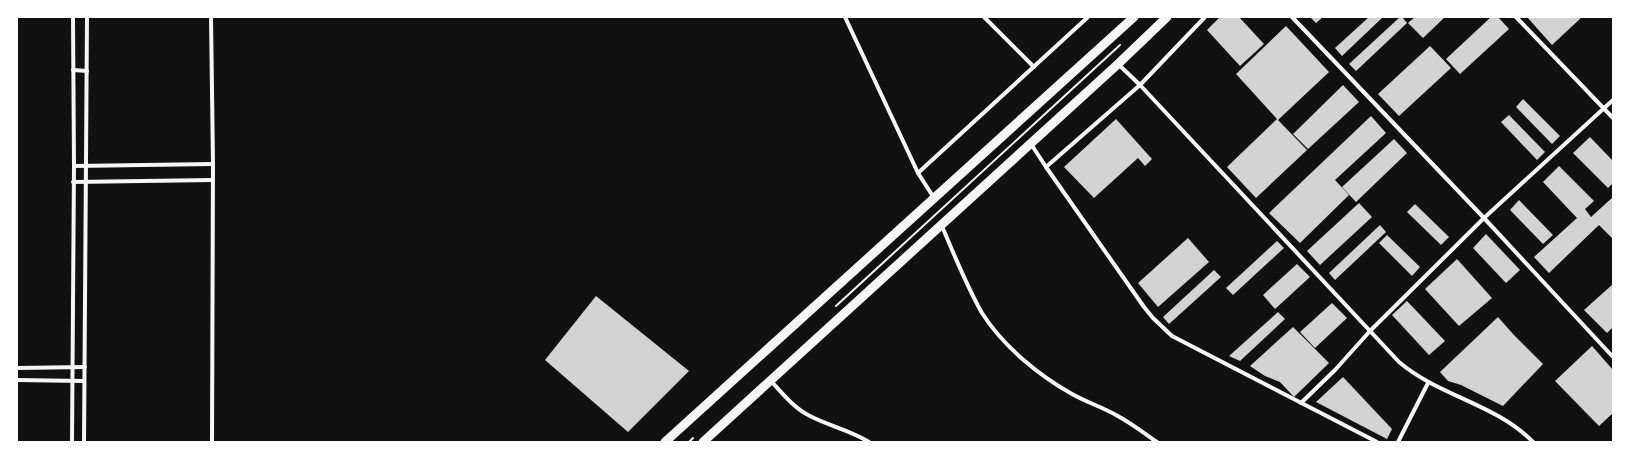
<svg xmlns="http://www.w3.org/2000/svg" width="1630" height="459" font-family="'Crimson Pro',serif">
	<rect width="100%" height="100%" fill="#111"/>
	<g fill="#d3d3d3">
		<polygon points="1220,17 1239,17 1264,44 1240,66 1207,30"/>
		<polygon points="1310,17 1323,17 1316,23"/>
		<polygon points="1369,17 1383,17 1342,56 1335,48"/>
		<polygon points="1400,17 1402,17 1407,23 1356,71 1349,64"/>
		<polygon points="1415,17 1445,17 1423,38 1408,23"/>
		<polygon points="1491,17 1498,17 1509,29 1460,74 1446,59"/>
		<polygon points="1527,17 1582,17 1552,45"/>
		<polygon points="1286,26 1329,72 1278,120 1307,150 1256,198 1227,167 1277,119 1236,74"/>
		<polygon points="1430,46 1451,68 1399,116 1378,94"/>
		<polygon points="1343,85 1359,102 1308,149 1293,134"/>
		<polygon points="1523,99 1560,136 1552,144 1516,107"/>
		<polygon points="1509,115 1545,152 1537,160 1501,122"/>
		<polygon points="1371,116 1386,133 1335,180 1349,195 1300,243 1269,213"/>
		<polygon points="1116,119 1152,159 1145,166 1138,158 1094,198 1064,167"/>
		<polygon points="1590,137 1613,161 1613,183 1608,188 1573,153"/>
		<polygon points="1394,139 1407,153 1356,202 1342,187"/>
		<polygon points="1559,166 1594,201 1585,209 1591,217 1613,197 1613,239 1599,225 1549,273 1534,257 1577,218 1543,182"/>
		<polygon points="1519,200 1553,235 1543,244 1510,210"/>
		<polygon points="1359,203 1372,217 1320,265 1307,251"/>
		<polygon points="1415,204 1449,237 1441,245 1407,212"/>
		<polygon points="1380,225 1386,232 1335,280 1329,273"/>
		<polygon points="1486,234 1520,270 1506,283 1473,248"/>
		<polygon points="1387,235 1420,267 1412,276 1379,243"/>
		<polygon points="1188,238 1209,262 1158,307 1138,283"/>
		<polygon points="1277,241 1284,248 1233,295 1226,288"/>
		<polygon points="1457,259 1492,298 1459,326 1425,289"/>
		<polygon points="1297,264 1310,277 1275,309 1263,295"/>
		<polygon points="1214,270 1221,277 1169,324 1163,317"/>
		<polygon points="1613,284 1613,327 1607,333 1584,310"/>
		<polygon points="596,296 689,371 628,432 545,360"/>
		<polygon points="1407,301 1445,341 1429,355 1392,315"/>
		<polygon points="1332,303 1347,318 1315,348 1300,332"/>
		<polygon points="1278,312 1285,319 1240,361 1229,356"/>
		<polygon points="1498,317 1513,334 1543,364 1503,406 1461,385 1448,381 1440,372"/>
		<polygon points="1293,327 1329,363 1294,397 1280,382 1265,376 1250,366"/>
		<polygon points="1592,346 1613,370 1613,413 1599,426 1555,381"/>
		<polygon points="1343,377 1392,429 1387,439 1316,402"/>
	</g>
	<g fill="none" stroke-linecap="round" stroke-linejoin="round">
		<g stroke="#f5f5f5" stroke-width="2">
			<polyline points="836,306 1120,45"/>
			<polyline points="689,442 693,438"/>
		</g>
		<g stroke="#f5f5f5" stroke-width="4">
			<polyline points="211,17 213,164 212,442"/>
			<polyline points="845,17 918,173 934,198"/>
			<polyline points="984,17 1034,67"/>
			<polyline points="1205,17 1140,85 1046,167 1144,307 1153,318 1172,336 1377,442"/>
			<polyline points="1292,17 1484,218 1613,357"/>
			<polyline points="1516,17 1613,118"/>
			<path d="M1118,64L1140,85L1399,362C1439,396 1496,404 1533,442"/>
			<polyline points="73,70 87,71"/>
			<polyline points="1031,144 1046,167"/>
			<polyline points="74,166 213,164"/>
			<polyline points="918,173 1088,17"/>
			<polyline points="73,182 213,180"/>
			<path d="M941,224C954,254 966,285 982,313C1003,346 1038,375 1072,394C1086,402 1102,407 1116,415C1131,423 1144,433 1157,442"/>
			<polyline points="17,368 85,367"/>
			<polyline points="17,380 84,381"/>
			<path d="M771,381C783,394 794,408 810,416C829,426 850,430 869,442"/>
			<polyline points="1301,403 1335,370 1370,331 1484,218 1613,100"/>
			<polyline points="72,442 74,166 73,17"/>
			<polyline points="84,442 87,17"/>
			<polyline points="1398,442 1428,383"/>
		</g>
		<g stroke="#f5f5f5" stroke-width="9">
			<polyline points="665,442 1134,17"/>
			<polyline points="703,442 1118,64 1167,17"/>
		</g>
	</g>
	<rect width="1630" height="459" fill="none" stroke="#ffffff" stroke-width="36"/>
</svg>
